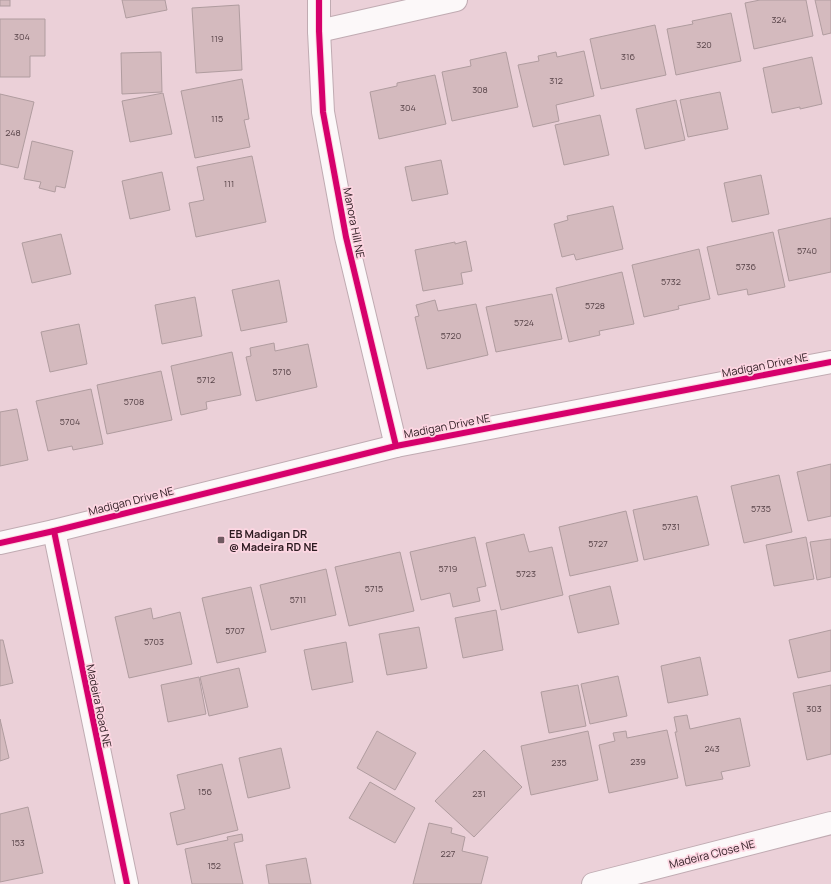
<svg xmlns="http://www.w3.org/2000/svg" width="831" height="884" font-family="Manrope,sans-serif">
	<rect width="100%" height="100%" fill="#ebd0d8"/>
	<g fill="#d4babe" stroke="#b09c9f">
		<rect x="0" y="0" width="10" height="6"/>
		<polygon points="122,0 165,0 167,10 126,18"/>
		<polygon points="760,0 806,0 813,36 754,49 745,3"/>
		<polygon points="815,0 831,0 831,33 823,35"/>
		<polygon points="239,5 242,70 196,73 192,8"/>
		<polygon points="731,13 741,61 676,75 667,29 693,24 692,21"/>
		<polygon points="0,19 45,19 45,56 30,56 30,77 0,77"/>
		<polygon points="655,25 666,75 601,89 590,39"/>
		<polygon points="584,51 594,96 556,105 559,121 533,127 518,65 539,61 538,56 556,52 557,57"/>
		<polygon points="161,52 162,92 122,94 121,53"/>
		<polygon points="506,52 518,107 452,121 442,72 471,66 470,60"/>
		<polygon points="812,57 822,104 800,109 800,107 772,113 763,68"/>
		<polygon points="435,75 446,124 379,139 370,92 397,86 397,83"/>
		<polygon points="242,79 249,119 244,120 250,147 195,158 181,91"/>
		<polygon points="720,92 728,129 688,137 680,100"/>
		<polygon points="163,93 172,134 130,142 122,101"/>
		<polygon points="0,94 34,102 18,168 0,164"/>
		<polygon points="676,100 685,140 645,149 636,109"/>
		<polygon points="600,115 609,155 564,165 555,125"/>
		<polygon points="32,141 73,151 65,188 56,186 55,192 39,188 41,182 24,179"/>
		<polygon points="252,156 266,222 196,237 189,203 204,200 197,167"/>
		<polygon points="441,160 448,194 412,201 405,167"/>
		<polygon points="162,172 170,210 130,219 122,181"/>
		<polygon points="761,175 769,214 732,222 724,183"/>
		<polygon points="613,206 623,249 576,260 574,254 562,257 554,224 568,220 567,216"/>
		<polygon points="831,218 831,272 789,281 778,230"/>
		<polygon points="773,232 785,287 748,295 747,289 718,295 707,247"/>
		<polygon points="61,234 71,274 32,283 22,243"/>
		<polygon points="466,241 472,271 461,273 463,284 423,291 415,250 455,242 455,244"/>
		<polygon points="699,249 710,299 678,306 679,309 644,317 632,265"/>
		<polygon points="622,272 634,324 599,331 600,335 569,342 556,288"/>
		<polygon points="279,280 287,322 241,331 232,290"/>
		<polygon points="552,294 562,339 496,352 486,307"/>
		<polygon points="195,297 202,336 162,344 155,305"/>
		<polygon points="435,300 438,311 476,304 488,355 427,369 415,317 419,316 416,305"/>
		<polygon points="79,324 87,364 50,372 41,332"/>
		<polygon points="274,343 275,351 308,344 317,387 256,401 246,357 251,356 250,348"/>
		<polygon points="232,352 241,395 206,402 207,409 181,415 171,366"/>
		<polygon points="161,371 172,420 107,434 97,385"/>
		<polygon points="91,389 103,444 73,450 72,446 48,451 36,401"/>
		<polygon points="17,409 28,460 0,466 0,412"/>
		<polygon points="831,464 831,516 808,521 797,472"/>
		<polygon points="779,475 792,532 744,543 731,486"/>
		<polygon points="697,496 709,545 644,560 633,510"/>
		<polygon points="626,511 638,561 570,576 559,527"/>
		<polygon points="524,534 529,552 552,547 563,595 501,610 486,543"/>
		<polygon points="475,537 486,586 477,588 480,601 453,607 450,593 421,600 410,552"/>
		<polygon points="806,537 814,579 774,586 766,545"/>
		<polygon points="831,539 831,577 817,580 810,542"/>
		<polygon points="400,552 414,611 349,626 335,567"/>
		<polygon points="326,569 336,615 271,630 260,585"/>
		<polygon points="610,586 619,624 578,633 569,596"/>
		<polygon points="251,587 266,652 217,663 202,598"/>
		<polygon points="151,608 153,619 180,612 192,664 129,678 115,617"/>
		<polygon points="496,610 503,650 463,658 455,618"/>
		<polygon points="419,627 427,668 387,675 379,634"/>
		<polygon points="831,630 831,671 798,678 789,640"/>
		<polygon points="0,640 3,640 13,683 0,686"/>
		<polygon points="346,642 353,682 312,690 304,650"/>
		<polygon points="700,657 708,695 668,703 661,666"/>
		<polygon points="239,668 248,707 209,716 200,677"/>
		<polygon points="618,676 627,716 590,724 581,684"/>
		<polygon points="199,677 206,714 168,722 161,685"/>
		<polygon points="578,685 586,726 549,733 541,692"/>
		<polygon points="831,685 831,754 807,760 793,693"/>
		<polygon points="687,715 690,729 740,718 750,766 721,772 723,779 686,786 675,732 677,732 674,717"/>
		<polygon points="0,719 9,758 0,761"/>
		<polygon points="667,730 678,778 609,793 599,745 615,741 613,733 626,731 627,738"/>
		<polygon points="377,731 416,753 395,790 357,768"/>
		<polygon points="588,731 598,780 531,795 521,746"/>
		<polygon points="281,748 290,788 248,798 239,758"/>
		<polygon points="484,750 522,787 474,837 435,801"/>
		<polygon points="222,764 238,830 177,845 170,813 185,809 177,775"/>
		<polygon points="370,782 415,808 395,843 349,818"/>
		<polygon points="28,807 43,873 0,882 0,814"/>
		<polygon points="429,823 452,828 451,833 465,837 462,851 488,857 481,884 413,884"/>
		<polygon points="242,834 243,841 234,843 243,884 192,884 185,849 228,840 227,837"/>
		<polygon points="306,858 311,884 269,884 266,865"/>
	</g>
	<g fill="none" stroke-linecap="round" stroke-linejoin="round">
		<defs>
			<g id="minor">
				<polyline points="319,0 319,31 323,112 346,237 396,446"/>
				<polyline points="319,31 456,0"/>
				<polyline points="54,531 127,884"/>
				<polyline points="593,884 831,823"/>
			</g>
			<polyline id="tertiary" points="0,543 54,531 396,446 831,362"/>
		</defs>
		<use href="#minor" stroke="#c0abb2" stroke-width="24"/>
		<use href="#tertiary" stroke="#c0abb2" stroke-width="24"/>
		<use href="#minor" stroke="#fcf8f9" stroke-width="22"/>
		<use href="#tertiary" stroke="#fcf8f9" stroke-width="22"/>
		<defs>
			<g id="cycleway">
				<polyline points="319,0 319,31 323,112 346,237 396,446"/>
				<polyline points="54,531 127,884"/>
				<polyline points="0,543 54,531 396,446 831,362"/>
			</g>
		</defs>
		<use href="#cycleway" stroke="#fdd6e2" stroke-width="8"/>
		<use href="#cycleway" stroke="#d6006c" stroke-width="6"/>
	</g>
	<rect fill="#705a61" stroke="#fdd6e2" stroke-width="1.5" x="217" y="536" width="8" height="8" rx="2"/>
	<g text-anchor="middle" stroke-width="3.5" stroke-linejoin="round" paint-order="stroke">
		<g font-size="9" fill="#584449">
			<text x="779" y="23">324</text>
			<text x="22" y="40">304</text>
			<text x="217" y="42">119</text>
			<text x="704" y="48">320</text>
			<text x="628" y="60">316</text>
			<text x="556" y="84">312</text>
			<text x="480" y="93">308</text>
			<text x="408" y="111">304</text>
			<text x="217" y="122">115</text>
			<text x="13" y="136">248</text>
			<text x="229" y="187">111</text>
			<text x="807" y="254">5740</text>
			<text x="746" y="270">5736</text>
			<text x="671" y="285">5732</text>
			<text x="595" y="309">5728</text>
			<text x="524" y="326">5724</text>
			<text x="451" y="339">5720</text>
			<text x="282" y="375">5716</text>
			<text x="206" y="383">5712</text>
			<text x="134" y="405">5708</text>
			<text x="70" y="425">5704</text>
			<text x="761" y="512">5735</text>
			<text x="671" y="530">5731</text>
			<text x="598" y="547">5727</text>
			<text x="448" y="572">5719</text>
			<text x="526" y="577">5723</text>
			<text x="374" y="592">5715</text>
			<text x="298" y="603">5711</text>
			<text x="235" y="634">5707</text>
			<text x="154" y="645">5703</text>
			<text x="814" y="712">303</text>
			<text x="712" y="752">243</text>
			<text x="638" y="765">239</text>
			<text x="559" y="766">235</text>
			<text x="205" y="795">156</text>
			<text x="479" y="797">231</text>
			<text x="18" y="846">153</text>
			<text x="448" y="857">227</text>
			<text x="214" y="869">152</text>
		</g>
		<g font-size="11" fill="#2d1b21" stroke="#fdd6e2">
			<text transform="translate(354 223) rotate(79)" y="4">Manora Hill NE</text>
			<text transform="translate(765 365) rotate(-11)" y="4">Madigan Drive NE</text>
			<text transform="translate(447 426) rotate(-11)" y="4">Madigan Drive NE</text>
			<text transform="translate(131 501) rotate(-14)" y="4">Madigan Drive NE</text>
			<text transform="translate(99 706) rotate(78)" y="4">Madeira Road NE</text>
			<text transform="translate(712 854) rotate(-14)" y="4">Madeira Close NE</text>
		</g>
		<g font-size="11" font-weight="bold" fill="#2d1b21" stroke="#fdd6e2" text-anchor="start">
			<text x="229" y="538">EB Madigan DR<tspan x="229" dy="13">@ Madeira RD NE</tspan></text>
		</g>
	</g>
</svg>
